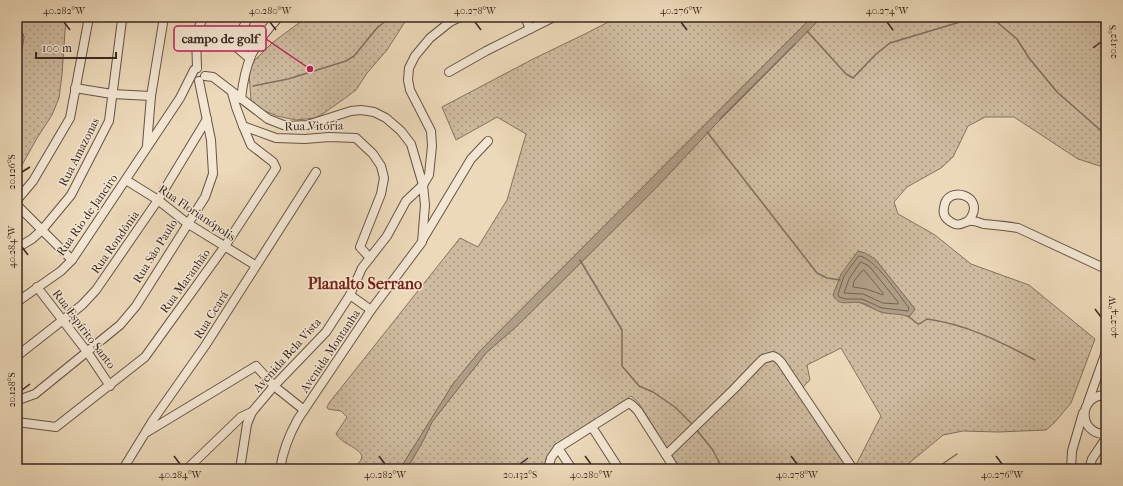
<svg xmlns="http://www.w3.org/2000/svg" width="1123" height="486" font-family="'IM FELL French Canon',serif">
	<defs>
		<pattern id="grass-dots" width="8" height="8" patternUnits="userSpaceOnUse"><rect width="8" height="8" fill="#cebb9f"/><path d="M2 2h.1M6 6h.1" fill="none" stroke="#a89881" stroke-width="1.8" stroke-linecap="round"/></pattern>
		<pattern id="wetland-marsh" width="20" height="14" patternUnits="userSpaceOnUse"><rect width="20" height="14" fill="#cebb9f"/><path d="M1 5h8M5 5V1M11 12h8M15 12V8" fill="none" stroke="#a89881"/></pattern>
	</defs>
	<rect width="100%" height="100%" fill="#ecd9b9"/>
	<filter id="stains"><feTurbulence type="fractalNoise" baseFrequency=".005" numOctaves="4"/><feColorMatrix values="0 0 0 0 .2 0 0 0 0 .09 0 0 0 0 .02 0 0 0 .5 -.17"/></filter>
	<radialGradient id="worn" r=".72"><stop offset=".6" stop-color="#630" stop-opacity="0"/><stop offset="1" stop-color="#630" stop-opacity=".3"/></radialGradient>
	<g fill="url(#grass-dots)" stroke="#847260" fill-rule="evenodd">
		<polygon points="20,17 66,17 62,74 59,98 52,115 37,138 17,174 17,59 22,49 24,37 20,27"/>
		<polygon points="307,17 408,17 387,50 367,73 356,90 348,96 324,113 315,118 296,120 277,116 258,108 251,101 249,73 251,64 272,43"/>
		<path d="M618,17H812L479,352L453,384L400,469H351C379,451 344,448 336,434L347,417L341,411L328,409L327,407L329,403L460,238L478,247L507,200L526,134L497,117L456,140L442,107L535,58L585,34Z"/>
		<path d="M822,17H1101V30L1106,40V168L1078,159L1014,117H985L968,126L953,157L941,168L907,187L894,202L898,214L935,235L971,264L1029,285L1095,339L1071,403L1054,423L1046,430L998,432L963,431L943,435L902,469H680L640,405L636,400L631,396L551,450L546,459L544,469H407L424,439L432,422L486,353L518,325L652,192L715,125ZM875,259L915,309L909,317L902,314L881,312L861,303ZM841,348L881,416L856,465L799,391L810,380L807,365Z"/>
	</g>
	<polygon fill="url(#wetland-marsh)" stroke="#847260" points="17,17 20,17 20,27 24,37 22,49 17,59"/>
	<g fill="#af9d85" stroke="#806e5d">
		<polygon points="812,17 822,17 715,125 652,192 518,325 486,353 432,422 424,439 407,469 400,469 453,384 479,352"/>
		<path d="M858,251L865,253L875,259L915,309L909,317C900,313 891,315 881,312C874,310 868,304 861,303C850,300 840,308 833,295L841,274Z"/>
	</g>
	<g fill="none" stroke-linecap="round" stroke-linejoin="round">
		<g stroke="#746253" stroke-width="1">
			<path d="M859,256C873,256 900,296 909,308L908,311L882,308L862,299H846L839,297L838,294L844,276Z"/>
			<polygon points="861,262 869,266 898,302 898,304 883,303 863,294 844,293 849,279"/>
			<polygon points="864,270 883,293 883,295 866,289 853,287 854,281 862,271"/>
		</g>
		<g stroke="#806e5d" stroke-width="1.5">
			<polyline points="991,17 1017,39 1029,58 1057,92 1106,135"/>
			<polyline points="17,18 17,17"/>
			<polyline points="807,31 846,74 853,78 876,54 890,43 960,22 968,17"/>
			<polyline points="253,86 288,79 346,61 354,56 377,28 388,19 387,17"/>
			<polyline points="720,119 795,44"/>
			<polyline points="707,132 817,273 827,278 840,280"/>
			<polyline points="580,260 622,330 622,366 639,386 653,392 675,407 693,425"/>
			<path d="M908,316L918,324L921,323L927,319C966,324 1001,342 1035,360"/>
			<polyline points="696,429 712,449 723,469"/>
			<polyline points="935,469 957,454"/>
		</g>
		<defs>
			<g id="minor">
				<polyline points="248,17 235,46 249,58"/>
				<polyline points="525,17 530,29"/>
				<polyline points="197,68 196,35 203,17"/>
				<polyline points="449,72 486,51 554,17"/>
				<path d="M205,76L213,77L268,119L286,126L307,125L351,111L361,110L374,112L386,118L401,131L411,144L423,185L425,205L422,242L371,310L298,419C289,435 283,450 280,469"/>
				<polyline points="75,88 112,94 151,96"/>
				<polyline points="232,93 236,107 243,126 276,138 305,139 329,137 356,138 373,154 381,166 384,178 381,194 360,247 370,258"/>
				<path d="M241,99C245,62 253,44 279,17"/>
				<polyline points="147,145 151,96 164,17"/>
				<polyline points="126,180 158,200 187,223 255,265"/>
				<polyline points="17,200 33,181 70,118 89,17"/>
				<polyline points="17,205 72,260"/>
				<path d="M969,220C988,196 946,183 944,208C943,212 944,216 947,219C949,221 952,223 955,224C961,226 964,222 969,221C973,220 980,223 984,224C996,225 1007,226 1018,228L1106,269"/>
				<polyline points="423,239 471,159 488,141"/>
				<polyline points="17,248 32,239 42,230 71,195 109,121 122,20"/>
				<polyline points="37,287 88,353 110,386"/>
				<polyline points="350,295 371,310"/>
				<polyline points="17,302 61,271 72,260 180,98 194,70 197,68"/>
				<polyline points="17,356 82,305 96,290 158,200 207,119"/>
				<path d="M1106,395C1077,395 1078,435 1106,434"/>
				<polyline points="17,400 21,399 35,394 120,325 136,306 205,197 213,174 211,140 199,81"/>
				<polyline points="1088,402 1106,352"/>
				<polyline points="17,422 56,427 145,357 225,246 276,168 273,162 251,145 243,126"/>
				<polyline points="592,427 619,469"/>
				<polyline points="147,432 256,366 274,386 304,410"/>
				<polyline points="558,448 572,469"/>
				<polyline points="666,455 734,389 757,365 763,359 773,356 777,358 781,362 853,469"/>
				<polyline points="123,469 153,420 205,346 316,172"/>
				<polyline points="187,469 241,417 252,412"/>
				<polyline points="240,469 247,424 252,412 274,386 326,332 350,295 362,268 387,236 406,201 423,185 429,175 432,146 431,131 410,90 408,80 409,68 415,56 430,38 450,22 460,17"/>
				<polyline points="548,469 551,458 558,448 629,403 632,405 638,411 675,469"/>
				<polyline points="1071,469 1072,451 1083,413"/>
				<polyline points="1089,469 1092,459 1106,438"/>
			</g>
		</defs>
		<use href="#minor" stroke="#665447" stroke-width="10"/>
		<use href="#minor" stroke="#f3e6d2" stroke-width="8"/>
	</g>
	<path fill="none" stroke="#3a2821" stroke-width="1.5" d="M64,22L70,30M270,22L276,30M475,22L481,30M681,22L687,30M887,22L893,30M1093,48L1101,42M22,172L30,167M22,247L28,255M1095,309L1101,317M22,390L30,384M174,456L180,464M379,456L385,464M585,456L591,464M791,456L797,464M996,456L1002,464M520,464L528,458"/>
	<g text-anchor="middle" stroke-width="3" stroke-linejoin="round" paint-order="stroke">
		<g font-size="12" fill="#3a2821" stroke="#f3e6d2">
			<text transform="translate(314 126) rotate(-1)" y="4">Rua Vitória</text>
			<text transform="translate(79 152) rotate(-63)" y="4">Rua Amazonas</text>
			<text transform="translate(197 213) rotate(34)" y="4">Rua Florianópolis</text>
			<text transform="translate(87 215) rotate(-55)" y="4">Rua Rio de Janeiro</text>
			<text transform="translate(115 242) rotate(-55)" y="4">Rua Rondônia</text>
			<text transform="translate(155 251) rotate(-58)" y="4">Rua São Paulo</text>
			<text transform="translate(185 281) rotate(-54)" y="4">Rua Maranhão</text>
			<text transform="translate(211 315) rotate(-58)" y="4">Rua Ceará</text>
			<text transform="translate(84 329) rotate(53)" y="4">Rua Espírito Santo</text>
			<text transform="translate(330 351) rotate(-56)" y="4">Avenida Montanha</text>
			<text transform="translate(287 355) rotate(-48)" y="4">Avenida Bela Vista</text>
		</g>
		<g font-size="16" font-weight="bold" fill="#7a1f14" stroke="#f3e6d2">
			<text x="365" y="289">Planalto Serrano</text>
		</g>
	</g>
	<path fill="none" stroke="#c2185b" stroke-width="1.5" d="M310 69L266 39"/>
	<circle fill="#c2185b" stroke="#f3e6d2" stroke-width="1.5" cx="310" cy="69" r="4"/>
	<rect fill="#f3e6d2" stroke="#c2185b" stroke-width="1.5" x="174" y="26" width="92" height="25" rx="4"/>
	<g font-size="13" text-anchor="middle" font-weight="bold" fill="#3a2821">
		<text x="220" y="43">campo de golf</text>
	</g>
	<rect width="1123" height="486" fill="none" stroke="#ecd9b9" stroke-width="44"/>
	<path d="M36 52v6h80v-6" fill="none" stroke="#3a2821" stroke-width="2"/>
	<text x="42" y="52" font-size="12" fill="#3a2821" stroke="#f3e6d2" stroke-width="3" paint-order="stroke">100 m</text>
	<rect x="22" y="22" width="1079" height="442" fill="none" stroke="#3a2821" stroke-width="1.5"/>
	<g font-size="10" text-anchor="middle" fill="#3a2821">
		<text x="64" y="14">40.282°W</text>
		<text x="270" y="14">40.280°W</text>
		<text x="475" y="14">40.278°W</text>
		<text x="681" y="14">40.276°W</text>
		<text x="887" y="14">40.274°W</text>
		<text transform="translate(1112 42) rotate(-90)" y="4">20.132°S</text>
		<text transform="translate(11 172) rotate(-90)" y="4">20.126°S</text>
		<text transform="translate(11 247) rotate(-90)" y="4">40.284°W</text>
		<text transform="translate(1112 317) rotate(-90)" y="4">40.274°W</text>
		<text transform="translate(11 390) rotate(-90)" y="4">20.128°S</text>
		<text x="180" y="478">40.284°W</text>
		<text x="385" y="478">40.282°W</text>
		<text x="520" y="478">20.132°S</text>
		<text x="591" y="478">40.280°W</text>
		<text x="797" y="478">40.278°W</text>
		<text x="1002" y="478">40.276°W</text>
	</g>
	<rect width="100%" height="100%" filter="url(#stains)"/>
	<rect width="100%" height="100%" fill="url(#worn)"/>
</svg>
